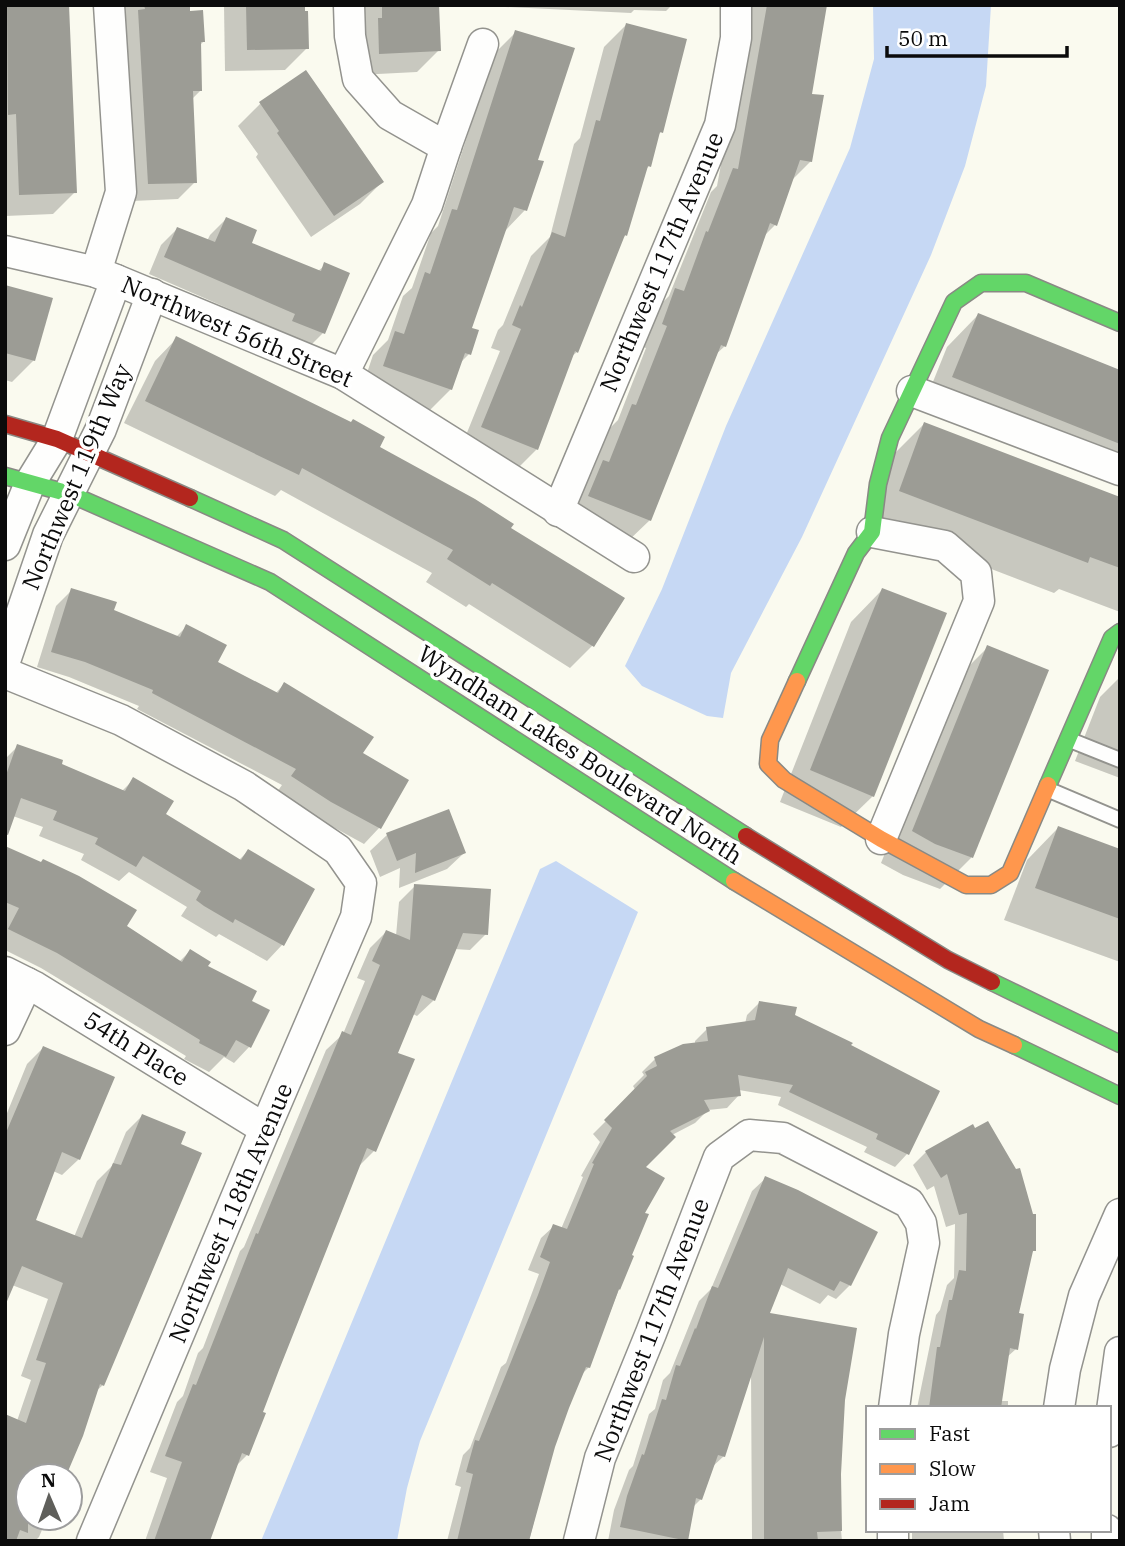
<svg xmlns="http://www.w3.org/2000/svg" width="1125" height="1546" font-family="'IBM Plex Serif',serif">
	<rect width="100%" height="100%" fill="#fafaef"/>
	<g fill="#c6d8f4">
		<polygon points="873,5 991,5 986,86 965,166 931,255 802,537 731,673 723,718 707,716 642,686 625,666 662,589 726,426 850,148 874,59"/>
		<polygon points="556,861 638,912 420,1441 407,1488 397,1541 261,1541 540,869"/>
	</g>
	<g fill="#0003">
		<polygon points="5,5 67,5 75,192 53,214 5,216"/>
		<polygon points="125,5 188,5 188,13 204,41 199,46 201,90 192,99 195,182 178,199 132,201 122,28 126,24"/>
		<polygon points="224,5 304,5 307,48 285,70 225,71"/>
		<polygon points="355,5 437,5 439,50 417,72 358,75"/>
		<polygon points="464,5 672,5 666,11 634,10 631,13"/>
		<polygon points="750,5 826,5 810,95 811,161 791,181 775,225 763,237 725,346 714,356 650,520 627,542 567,518 581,484 592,472 610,428 618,420 646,348 641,346 653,312 669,296 711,192 717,186"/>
		<polygon points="626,25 661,132 657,136 649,166 644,171 626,235 621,239 577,352 571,357 537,449 515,471 460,450 500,351 491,348 498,330 503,325 531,256 550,237 574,144 580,138 604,47"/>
		<polygon points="516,32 536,161 525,210 504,232 470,329 469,354 459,364 451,389 429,411 362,388 373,355 388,340 403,296 412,288 431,233 438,226 494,54"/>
		<polygon points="305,72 382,182 360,204 311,237 256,157 258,154 238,126 260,104"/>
		<polygon points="226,219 249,244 317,272 325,265 323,333 307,349 277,337 280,331 149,274 161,245 177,229 207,241 210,235"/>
		<polygon points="5,287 34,360 12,382 5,380"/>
		<polygon points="978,315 1120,371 1120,487 922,409 947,347"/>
		<polygon points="177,338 377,447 623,598 592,646 570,668 469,604 466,607 426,582 432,573 281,490 275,496 124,423 155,361"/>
		<polygon points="924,424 1120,499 1120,612 1059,589 1054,593 869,522 892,456"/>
		<polygon points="72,590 112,611 176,637 187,626 216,663 275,694 284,684 361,753 407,780 379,828 364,844 315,817 277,792 282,785 137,709 139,706 69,677 37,667 56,606"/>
		<polygon points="882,590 873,796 841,827 780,802 851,622"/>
		<polygon points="988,647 1047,671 971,858 940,889 903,875 881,863 956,679"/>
		<polygon points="1120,677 1120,778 1075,761 1100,697"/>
		<polygon points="18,746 122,791 133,780 164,815 239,860 248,851 282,945 267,961 219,934 216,937 181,916 187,907 129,872 119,881 81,860 84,854 39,836 43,827 13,816 5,838 5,759"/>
		<polygon points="1058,828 1120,851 1120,962 1004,920 1027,860"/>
		<polygon points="387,835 464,853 447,869 399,888 400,868 380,877 370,851"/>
		<polygon points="5,848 179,962 190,951 206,967 249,1001 249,1047 234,1063 224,1057 209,1072 184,1059 186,1056 41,968 5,950"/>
		<polygon points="415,886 486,934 470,950 454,949 434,1000 417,1016 413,1014 396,1054 374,1151 358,1167 261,1413 247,1455 236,1466 208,1541 145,1541 167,1478 150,1472 177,1402 183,1396 198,1353 203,1348 240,1251 244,1247 326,1050 343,1034 365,981 357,978 370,948 386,932 396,936 399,902"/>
		<polygon points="759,1003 793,1016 907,1154 895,1167 864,1152 867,1147 778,1105 781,1097 739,1090 739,1095 727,1108 708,1110 695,1123 672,1135 643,1168 643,1214 619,1289 589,1367 581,1375 553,1446 529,1541 447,1541 461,1487 455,1485 463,1455 470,1448 501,1367 506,1363 539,1274 528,1270 541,1238 554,1226 561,1229 583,1177 581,1176 600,1142 593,1134 636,1091 633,1086 644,1075 642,1072 655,1059 695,1045 695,1041 707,1029 745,1024 747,1015"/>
		<polygon points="43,1048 79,1159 62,1175 53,1171 33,1221 74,1237 97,1181 112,1166 126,1132 142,1116 103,1385 95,1392 64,1476 28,1476 28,1518 47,1518 39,1537 35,1541 5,1541 17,1421 31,1380 21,1376 48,1299 12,1285 5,1301 5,1118 27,1064"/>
		<polygon points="926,1152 1034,1250 1031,1253 1016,1314 1016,1349 1006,1358 1001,1401 1008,1401 1008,1408 917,1408 936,1315 940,1310 947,1285 954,1278 955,1224 946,1227 934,1186 927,1190 913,1165"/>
		<polygon points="766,1178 850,1285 836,1299 828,1295 820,1304 780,1284 767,1314 843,1400 839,1509 842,1541 752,1541 751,1373 724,1456 711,1468 701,1499 693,1507 686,1541 608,1541 614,1510 629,1470 633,1466 649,1414 655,1409 663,1380 670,1373 699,1301 711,1289 752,1191"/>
		<polygon points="912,1530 1003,1530 1004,1541 912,1541"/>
	</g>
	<g fill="#9c9c95">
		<polygon points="7,5 69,5 77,193 19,195 16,114 8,115"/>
		<polygon points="144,5 190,5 190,11 203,10 205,42 201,42 202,91 193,91 197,183 148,184 138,10 145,9"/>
		<polygon points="246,5 305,5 305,11 308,11 309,49 247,50"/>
		<polygon points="382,5 439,5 441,51 379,54 378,18 382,18"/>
		<polygon points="767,5 827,5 812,94 824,95 812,162 800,160 777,226 770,223 726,347 721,345 651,521 588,496 603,460 609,462 632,404 636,405 667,326 662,324 675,288 684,291 706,231 708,232 733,168 738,169"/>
		<polygon points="626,23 687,39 663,133 660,132 651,167 648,166 627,236 625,235 578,353 575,351 538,450 481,427 521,329 512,325 520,305 522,307 552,232 565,237 596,120 600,121"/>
		<polygon points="515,30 575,48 538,160 544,161 527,211 514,207 472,328 479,330 471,355 465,353 452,390 383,366 395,331 404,334 425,272 430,274 452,209 457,210"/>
		<polygon points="306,70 384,182 334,216 277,133 279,131 259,102"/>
		<polygon points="226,217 257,230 252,243 321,271 324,262 350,273 325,334 292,321 295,314 164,257 177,227 215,242"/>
		<polygon points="5,285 53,298 35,361 5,353"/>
		<polygon points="978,313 1120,370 1120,444 952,377"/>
		<polygon points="176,336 351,422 353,419 385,437 380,447 475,499 514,524 511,528 625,598 594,647 492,583 490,586 447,559 453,550 302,468 299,475 145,401"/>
		<polygon points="924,422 1120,497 1120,568 1090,557 1088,563 899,491"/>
		<polygon points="71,588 117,602 114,610 180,637 186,624 227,645 218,662 278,693 284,682 374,737 363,753 409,780 381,829 331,802 291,776 296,769 152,693 153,690 85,662 51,652"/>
		<polygon points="882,588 947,613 874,797 810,770"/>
		<polygon points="987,645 1049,670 973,858 935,844 912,831"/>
		<polygon points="17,744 63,760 62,764 125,791 133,777 174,801 166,814 241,860 248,849 315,889 284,946 235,919 233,923 204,906 196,900 201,891 143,856 136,867 95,844 98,838 53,820 57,811 21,798 8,835 5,834 5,778"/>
		<polygon points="449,809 466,853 415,873 416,853 397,861 386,833"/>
		<polygon points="1058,826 1120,849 1120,919 1035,888"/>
		<polygon points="5,846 41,862 43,859 79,876 137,910 127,926 182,962 190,949 211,962 208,966 257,991 252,1001 270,1010 251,1048 236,1040 226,1057 199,1043 200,1040 57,953 8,929 19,908 5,902"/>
		<polygon points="414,884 491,889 488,935 463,933 435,1001 422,995 398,1053 415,1059 376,1152 367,1148 279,1370 263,1412 266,1413 249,1456 242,1453 210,1541 154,1541 182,1462 165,1456 193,1384 196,1385 256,1233 258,1234 342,1031 351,1035 380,965 372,961 386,930 410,940"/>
		<polygon points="759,1001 797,1007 795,1015 853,1043 851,1045 940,1091 909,1155 876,1139 878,1134 789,1092 793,1085 738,1075 741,1096 704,1100 710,1111 670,1131 676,1137 646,1167 665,1178 645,1213 649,1214 632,1255 634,1256 620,1290 619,1289 590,1368 586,1367 569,1408 555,1447 529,1541 457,1541 473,1474 466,1472 475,1440 479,1441 538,1295 550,1262 540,1257 553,1224 567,1229 594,1164 592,1163 612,1128 604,1120 647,1076 645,1072 657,1066 654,1057 683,1044 708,1041 706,1027 755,1020"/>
		<polygon points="43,1046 115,1077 80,1160 62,1152 36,1220 82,1238 113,1163 121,1165 142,1114 186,1132 181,1144 202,1153 104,1386 100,1384 83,1436 66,1476 28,1476 28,1533 20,1530 16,1541 5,1541 5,1414 26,1423 46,1363 36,1360 63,1283 22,1266 5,1306 5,1135"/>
		<polygon points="988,1121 1016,1169 1020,1168 1033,1214 1036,1214 1036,1251 1033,1251 1019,1313 1024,1314 1018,1350 1010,1348 1001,1408 929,1408 937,1347 940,1347 949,1300 952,1300 959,1270 966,1271 967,1213 959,1215 947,1174 941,1178 925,1151 973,1124 975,1128"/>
		<polygon points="765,1176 798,1190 878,1232 851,1286 840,1281 834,1291 788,1268 770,1313 857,1328 845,1400 841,1474 842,1531 817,1532 818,1541 764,1541 764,1337 725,1457 718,1455 702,1500 696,1498 688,1541 620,1527 627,1496 642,1454 644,1455 662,1399 666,1400 676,1365 680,1366 695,1328 696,1329 712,1286 718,1288"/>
	</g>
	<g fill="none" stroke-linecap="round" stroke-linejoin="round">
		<defs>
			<g id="lane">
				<polyline points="1070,740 1120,760"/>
				<polyline points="1047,789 1120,820"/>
			</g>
			<g id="street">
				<polyline points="446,147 483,44"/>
				<polyline points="5,251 96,272 116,280 343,374 634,557"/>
				<polyline points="96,272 121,192 109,5"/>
				<polyline points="343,374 427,205 446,147 390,115 358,79 350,36 349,5"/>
				<polyline points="912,391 1120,470"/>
				<polyline points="558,511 720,125 736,38 736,5"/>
				<polyline points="872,532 945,546 976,573 979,601 881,839"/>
				<polyline points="5,545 30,483 57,439 116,280"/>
				<polyline points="5,661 48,535 101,429 152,294"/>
				<polyline points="5,673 121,720 244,786 338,850 361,883 356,917 265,1129 92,1541"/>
				<polyline points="5,972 35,987 265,1129"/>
				<polyline points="5,1030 27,983"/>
				<polyline points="1059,1408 1065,1369 1084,1296 1120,1214"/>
				<polyline points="1109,1432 1120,1352"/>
				<polyline points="893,1530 893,1541"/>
				<polyline points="1054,1530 1055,1541"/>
				<polyline points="1107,1530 1107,1541"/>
				<polyline points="579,1541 600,1458 651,1333 719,1157 749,1135 783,1138 909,1203 921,1223 924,1243 904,1334 894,1408"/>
			</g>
			<g id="fast">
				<polyline points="5,476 70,494 270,582 734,881"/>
				<polyline points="190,498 283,540 746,836"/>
				<polyline points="797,681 856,553 872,532 878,484 890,438 954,302 981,283 1026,283 1120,323"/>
				<polyline points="1048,785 1112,638 1120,632"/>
				<polyline points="992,982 1120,1044"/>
				<polyline points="1014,1045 1120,1096"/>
			</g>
			<g id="slow">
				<polyline points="797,681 770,740 768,764 784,780 881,839 966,885 991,885 1010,873 1048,785"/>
				<polyline points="734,881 979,1029 1014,1045"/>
			</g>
			<g id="jam">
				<polyline points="5,424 57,439 190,498"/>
				<polyline points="746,836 948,960 992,982"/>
			</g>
		</defs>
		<use href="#lane" stroke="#93938e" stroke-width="18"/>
		<use href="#street" stroke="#93938e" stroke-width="33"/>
		<use href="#fast" stroke="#898984" stroke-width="19"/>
		<use href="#slow" stroke="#898984" stroke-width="19"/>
		<use href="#jam" stroke="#898984" stroke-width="19"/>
		<use href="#lane" stroke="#fefefd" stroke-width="14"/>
		<use href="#street" stroke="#fefefd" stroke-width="30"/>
		<use href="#fast" stroke="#63d668" stroke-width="16"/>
		<use href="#slow" stroke="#ff974d" stroke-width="16"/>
		<use href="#jam" stroke="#b3261e" stroke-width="16"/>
	</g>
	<g text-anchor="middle" stroke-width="7" stroke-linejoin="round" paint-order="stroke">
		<g font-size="24" fill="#0b0b0b" stroke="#fff">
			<text transform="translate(662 262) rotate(-67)" y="8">Northwest 117th Avenue</text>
			<text transform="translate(237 332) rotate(23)" y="8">Northwest 56th Street</text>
			<text transform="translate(77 477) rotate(-67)" y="8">Northwest 119th Way</text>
			<text transform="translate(580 755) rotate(33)" y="8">Wyndham Lakes Boulevard North</text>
			<text transform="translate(136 1049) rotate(32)" y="8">54th Place</text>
			<text transform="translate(231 1213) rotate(-67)" y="8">Northwest 118th Avenue</text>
			<text transform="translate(652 1330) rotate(-69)" y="8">Northwest 117th Avenue</text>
		</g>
	</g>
	<rect width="1125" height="1546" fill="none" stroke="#0b0b0b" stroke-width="14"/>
	<rect x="866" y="1406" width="245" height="126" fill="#ffffff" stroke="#9d9d9d" stroke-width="2"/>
	<rect x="880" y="1429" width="35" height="10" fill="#63d668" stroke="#9d9d9d" stroke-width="2"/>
	<text x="929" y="1441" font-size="21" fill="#0b0b0b">Fast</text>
	<rect x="880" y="1464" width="35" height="10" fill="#ff974d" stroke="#9d9d9d" stroke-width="2"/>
	<text x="929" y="1476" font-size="21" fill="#0b0b0b">Slow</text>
	<rect x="880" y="1499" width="35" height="10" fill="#b3261e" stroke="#9d9d9d" stroke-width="2"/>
	<text x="929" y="1511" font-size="21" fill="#0b0b0b">Jam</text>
	<g transform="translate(49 1497) rotate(358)"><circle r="33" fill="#ffffff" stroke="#9d9d9d" stroke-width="2"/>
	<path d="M0-5L12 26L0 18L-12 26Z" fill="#5f5f5b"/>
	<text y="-10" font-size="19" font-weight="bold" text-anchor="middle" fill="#0b0b0b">N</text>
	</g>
	<path d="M887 46v10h180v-10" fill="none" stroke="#0b0b0b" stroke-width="3.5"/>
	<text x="898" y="46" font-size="21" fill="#0b0b0b" stroke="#ffffff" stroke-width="5" paint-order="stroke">50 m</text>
</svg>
